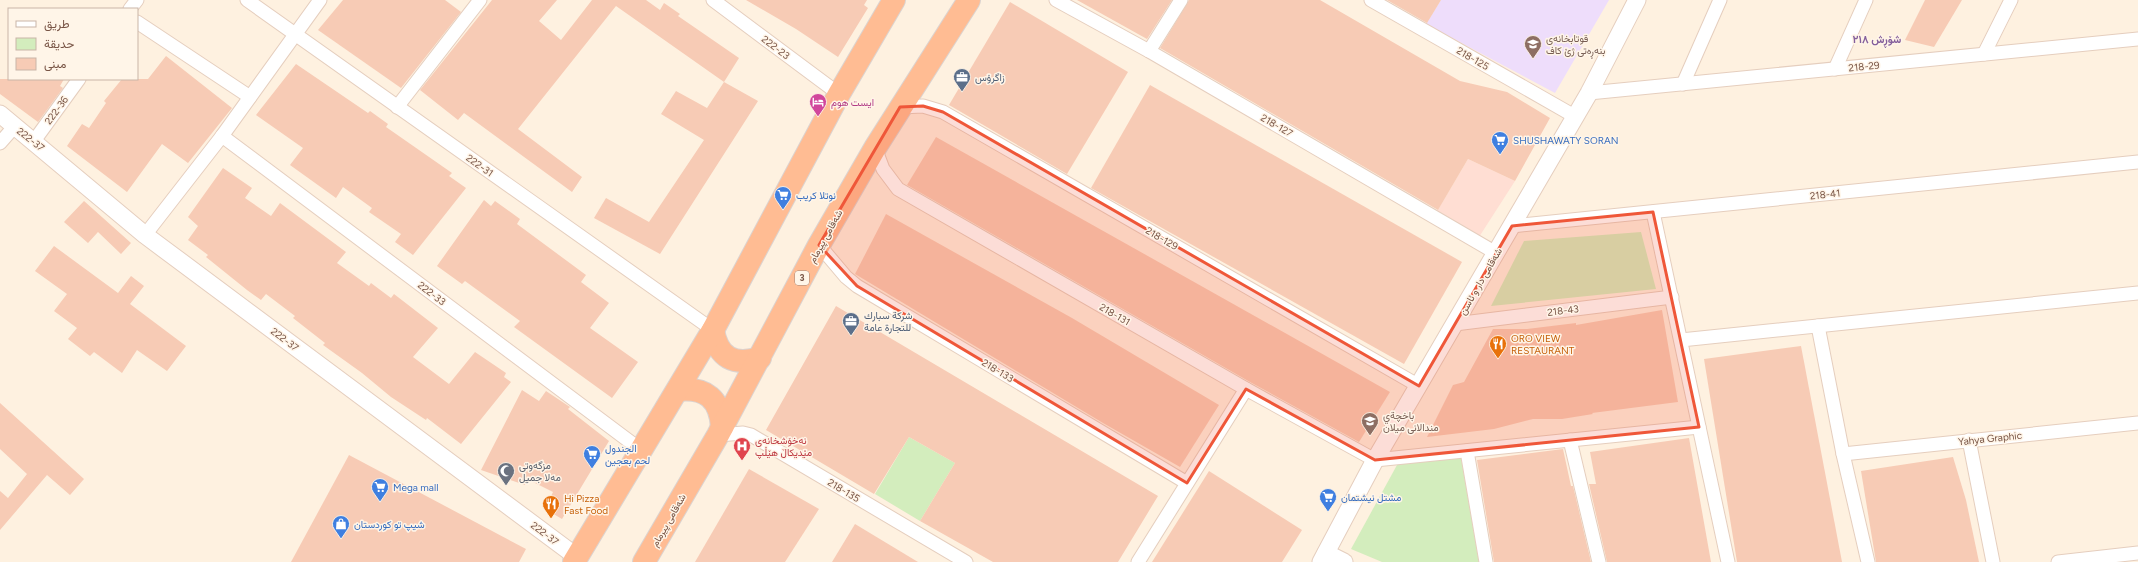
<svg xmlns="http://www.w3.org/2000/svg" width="2138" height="562" font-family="Figtree,Vazirmatn,sans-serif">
	<rect width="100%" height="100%" fill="#fef1e0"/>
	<polygon fill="#ffded3" points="1468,159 1515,181 1479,237 1436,213"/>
	<polygon fill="#eeddfb" points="1441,0 1609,0 1555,93 1426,24"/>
	<g fill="#d3edbd">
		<polygon points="1641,232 1656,289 1491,306 1524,241"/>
		<polygon points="909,437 955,463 920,521 875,494"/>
		<polygon points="1460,452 1479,562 1382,562 1351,549 1397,465"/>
	</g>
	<g fill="#f7cbb5">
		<polygon points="343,0 445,0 461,12 401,88 318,30"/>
		<polygon points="492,0 557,0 539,21 561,40 592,0 646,0 660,10 664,3 680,14 678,16 739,58 724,82 616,6 518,129 582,177 572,192 464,113 458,120 420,90"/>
		<polygon points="746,0 867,0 864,5 868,8 838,57 796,29"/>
		<polygon points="1077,0 1172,0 1147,39"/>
		<polygon points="1189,0 1320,0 1460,81 1507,92 1550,118 1515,181 1468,159 1438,210 1160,48"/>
		<polygon points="1387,0 1441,0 1427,23"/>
		<polygon points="1925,0 1962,0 1934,47 1905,40"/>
		<polygon points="1010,2 1128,72 1067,174 949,105"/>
		<polygon points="166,56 232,108 188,163 162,144 127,192 67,146 82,124 89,128 106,103 104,101 122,79 148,79"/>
		<polygon points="296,64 368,113 370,111 388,124 386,127 452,173 449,176 466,188 413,255 395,242 401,234 369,212 372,208 343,187 336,198 290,165 303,148 256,115"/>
		<polygon points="0,79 64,79 60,86 63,88 38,122 0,94"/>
		<polygon points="724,82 758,101 660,254 594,218 606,198 649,222 704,140 661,114 676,91 707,108"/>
		<polygon points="1150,85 1462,262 1404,364 1091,188"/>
		<polygon points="936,137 1390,392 1359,442 1250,382 907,185"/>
		<polygon points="223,168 252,188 245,198 271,216 280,203 346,252 337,263 369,286 371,283 391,298 394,294 438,328 413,357 449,384 475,352 506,373 504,377 511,382 461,444 427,418 426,420 391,397 362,373 323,345 325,343 293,318 295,316 266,294 261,300 247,290 206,257 208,255 188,240 198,226 188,217"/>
		<polygon points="484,200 491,206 495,201 520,219 517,224 586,275 581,282 609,303 590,328 638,362 612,398 514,327 520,321 465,281 462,284 437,266"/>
		<polygon points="84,201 131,243 121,254 98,232 88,243 64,222"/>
		<polygon points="886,214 1072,318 1219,405 1180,467 1103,423 855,274"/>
		<polygon points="54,246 118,293 131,276 144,286 130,304 186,346 167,371 137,350 122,373 94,352 90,356 68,339 77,328 54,311 67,294 35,271"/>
		<polygon points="836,306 1158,496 1118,562 993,562 920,521 955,463 909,437 874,494 766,430"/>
		<polygon points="1662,310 1678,402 1592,413 1593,414 1562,419 1533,419 1494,429 1427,437 1453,385 1464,382 1493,329 1527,329 1576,323 1576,325"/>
		<polygon points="1801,346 1842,562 1737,562 1704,359"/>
		<polygon points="522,390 539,401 546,391 570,407 568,409 609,441 562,519 545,509 553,492 527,479 525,485 481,470"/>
		<polygon points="0,403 84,479 70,495 47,475 0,530 0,491 8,498 27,474 0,449"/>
		<polygon points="1689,438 1711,562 1607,562 1589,484 1596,484 1590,452"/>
		<polygon points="1563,449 1571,486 1573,486 1591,562 1494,562 1477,460"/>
		<polygon points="349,455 526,549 519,562 291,562"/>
		<polygon points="1953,457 1966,500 1979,562 1876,562 1861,471"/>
		<polygon points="749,469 819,509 785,562 695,562"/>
		<polygon points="1209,471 1302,530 1282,562 1152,562"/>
		<polygon points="855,524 918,562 832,562"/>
	</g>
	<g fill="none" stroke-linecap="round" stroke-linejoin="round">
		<defs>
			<g id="minor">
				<polyline points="247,0 713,330"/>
				<polyline points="713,0 839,94"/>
				<polyline points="1056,0 1149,51 1496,253"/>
				<polyline points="1371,0 1576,117"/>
				<polyline points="130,9 137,0"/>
				<polyline points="137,22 250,97"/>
				<polyline points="1149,51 1181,0"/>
				<polyline points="1984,54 2011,0"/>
				<polyline points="1835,69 1866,0"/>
				<polyline points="1683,84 1720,0"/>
				<polyline points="1589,93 2138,39"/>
				<polyline points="397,107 480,0"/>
				<polyline points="900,107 923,106 943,112 1419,386"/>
				<polyline points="222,136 641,450"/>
				<polyline points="34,141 79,79"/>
				<polyline points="0,143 14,127"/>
				<polyline points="875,148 883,169 898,189 1246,389 1375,460 1699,427"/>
				<polyline points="1653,212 1728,562"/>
				<polyline points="1512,226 2138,162"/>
				<polyline points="145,235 222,136 320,0"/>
				<polyline points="819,245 846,277 857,286 1187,483"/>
				<polyline points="1455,324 1672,297"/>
				<polyline points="1818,326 1843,454 1868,562"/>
				<polyline points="1681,340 2138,293"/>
				<polyline points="718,435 743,433 751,435 966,562"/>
				<polyline points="1570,440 1599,562"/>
				<polyline points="1969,440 1993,562"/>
				<polyline points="1467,451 1486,562"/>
				<polyline points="1843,454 2138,423"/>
				<polyline points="1138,562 1246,389"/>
				<polyline points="2058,562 2138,553"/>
			</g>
			<g id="tertiary">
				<polyline points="0,114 145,235 577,557"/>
				<polyline points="1326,553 1344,562"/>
				<polyline points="1321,562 1375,460 1589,93 1637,0"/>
			</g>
			<g id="trunk">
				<path d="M713,330C718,358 734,366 760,358"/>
				<path d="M678,390C706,387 720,399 722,427"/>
				<polyline points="574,562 713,330 839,94 894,0"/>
				<polyline points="644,562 718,435 819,245 875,148 969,0"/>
			</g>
		</defs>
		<use href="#minor" stroke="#e5cebe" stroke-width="15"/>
		<use href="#tertiary" stroke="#e5cebe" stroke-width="19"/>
		<use href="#trunk" stroke="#dcd3cf" stroke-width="24"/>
		<use href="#minor" stroke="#fff" stroke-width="13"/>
		<use href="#tertiary" stroke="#fff" stroke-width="17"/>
		<use href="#trunk" stroke="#ffbc93" stroke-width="22"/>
	</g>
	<path fill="#ef5739" fill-opacity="0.2" stroke="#ef5739" stroke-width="3" stroke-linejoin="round" d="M923,106L943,112L1419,386L1512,226L1653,212L1699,427L1375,460L1246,389L1187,483L857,286L819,245L900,107Z"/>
	<defs>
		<symbol id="school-pin" viewBox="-11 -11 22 30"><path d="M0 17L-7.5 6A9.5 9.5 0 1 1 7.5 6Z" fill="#8d6e63" stroke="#fff5e8"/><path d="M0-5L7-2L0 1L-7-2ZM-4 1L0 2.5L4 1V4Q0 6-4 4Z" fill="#fff"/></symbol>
		<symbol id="office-pin" viewBox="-11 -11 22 30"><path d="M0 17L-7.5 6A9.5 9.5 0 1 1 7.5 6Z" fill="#5c6f8a" stroke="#fff5e8"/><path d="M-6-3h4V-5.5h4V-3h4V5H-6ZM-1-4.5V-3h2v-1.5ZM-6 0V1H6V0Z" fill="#fff"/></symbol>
		<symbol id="hotel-pin" viewBox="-11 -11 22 30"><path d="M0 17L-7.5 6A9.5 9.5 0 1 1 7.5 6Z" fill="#d1479c" stroke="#fff5e8"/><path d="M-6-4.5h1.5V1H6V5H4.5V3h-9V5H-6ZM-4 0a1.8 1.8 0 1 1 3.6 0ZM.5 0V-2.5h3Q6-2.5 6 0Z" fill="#fff"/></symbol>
		<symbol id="supermarket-pin" viewBox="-11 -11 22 30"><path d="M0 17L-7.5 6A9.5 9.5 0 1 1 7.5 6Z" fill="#3f7fe0" stroke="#fff5e8"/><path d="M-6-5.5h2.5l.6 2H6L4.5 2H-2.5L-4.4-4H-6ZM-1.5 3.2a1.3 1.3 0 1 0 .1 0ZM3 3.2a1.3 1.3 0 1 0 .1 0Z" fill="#fff"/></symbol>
		<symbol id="restaurant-pin" viewBox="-11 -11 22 30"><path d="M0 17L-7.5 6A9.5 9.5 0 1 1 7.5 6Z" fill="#e8710a" stroke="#fff5e8"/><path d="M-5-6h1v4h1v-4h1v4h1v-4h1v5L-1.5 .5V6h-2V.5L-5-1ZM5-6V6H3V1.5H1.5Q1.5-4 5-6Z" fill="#fff"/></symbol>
		<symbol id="hospital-pin" viewBox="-11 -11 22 30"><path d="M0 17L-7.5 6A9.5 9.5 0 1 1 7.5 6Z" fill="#e0444e" stroke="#fff5e8"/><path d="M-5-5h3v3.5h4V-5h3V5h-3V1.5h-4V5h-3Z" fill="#fff"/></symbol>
		<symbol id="mosque-pin" viewBox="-11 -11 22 30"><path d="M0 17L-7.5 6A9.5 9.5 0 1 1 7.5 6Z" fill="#6b7280" stroke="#fff5e8"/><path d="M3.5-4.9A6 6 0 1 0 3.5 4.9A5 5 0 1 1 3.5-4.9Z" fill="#fff"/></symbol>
		<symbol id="shop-pin" viewBox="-11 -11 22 30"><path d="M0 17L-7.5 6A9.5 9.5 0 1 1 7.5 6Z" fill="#3f7fe0" stroke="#fff5e8"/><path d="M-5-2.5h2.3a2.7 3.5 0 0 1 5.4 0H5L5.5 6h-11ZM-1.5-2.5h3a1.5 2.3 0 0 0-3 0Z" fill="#fff"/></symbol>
	</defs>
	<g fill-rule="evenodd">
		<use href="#school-pin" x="1523" y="34" width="20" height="27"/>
		<use href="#office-pin" x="952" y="67" width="20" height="27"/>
		<use href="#hotel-pin" x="808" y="92" width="20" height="27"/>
		<use href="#supermarket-pin" x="1490" y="130" width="20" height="27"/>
		<use href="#supermarket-pin" x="773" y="185" width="20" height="27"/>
		<use href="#office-pin" x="841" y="311" width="20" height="27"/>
		<use href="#restaurant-pin" x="1488" y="334" width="20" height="27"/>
		<use href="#school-pin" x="1360" y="411" width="20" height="27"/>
		<use href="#hospital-pin" x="732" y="436" width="20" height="27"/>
		<use href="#supermarket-pin" x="582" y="444" width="20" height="27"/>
		<use href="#mosque-pin" x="496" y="461" width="20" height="27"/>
		<use href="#supermarket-pin" x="370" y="477" width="20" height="27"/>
		<use href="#supermarket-pin" x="1318" y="487" width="20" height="27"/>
		<use href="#restaurant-pin" x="541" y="494" width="20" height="27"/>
		<use href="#shop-pin" x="331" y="514" width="20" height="27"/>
	</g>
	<g text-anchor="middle" stroke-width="3" stroke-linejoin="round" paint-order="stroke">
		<rect fill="#fff5e8" stroke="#a08476" stroke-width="1" x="795" y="271" width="14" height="14" rx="3"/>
		<g font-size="9" font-weight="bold" fill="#785445">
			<text x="802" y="281">3</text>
		</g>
		<g font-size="10" fill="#785e54" stroke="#fff5e8" text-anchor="start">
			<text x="1546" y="42">قوتابخانەی<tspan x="1546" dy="12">بنەڕەتی ژێ کاف</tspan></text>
			<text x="1383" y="419">باخچةي<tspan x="1383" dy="12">مندالانى ميلان</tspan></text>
		</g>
		<g font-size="10" fill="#785445" stroke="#fff5e8">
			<text transform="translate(776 47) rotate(37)" y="4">222-23</text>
			<text transform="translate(1473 58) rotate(30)" y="4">218-125</text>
			<text transform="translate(1864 66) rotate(-6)" y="4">218-29</text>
			<text transform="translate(56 110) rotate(-54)" y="4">222-36</text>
			<text transform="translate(1277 125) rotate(30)" y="4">218-127</text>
			<text transform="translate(31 139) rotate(38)" y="4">222-37</text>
			<text transform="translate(480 165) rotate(35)" y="4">222-31</text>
			<text transform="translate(1825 194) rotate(-6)" y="4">218-41</text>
			<text transform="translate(825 236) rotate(-61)" y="4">شەقامی پیرمام</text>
			<text transform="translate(1162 238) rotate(30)" y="4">218-129</text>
			<text transform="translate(1480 281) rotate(-60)" y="4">شەقامی دار و ئاسن</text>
			<text transform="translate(432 293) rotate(37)" y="4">222-33</text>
			<text transform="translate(1563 310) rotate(-7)" y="4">218-43</text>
			<text transform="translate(1115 314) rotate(30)" y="4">218-131</text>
			<text transform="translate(285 339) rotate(37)" y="4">222-37</text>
			<text transform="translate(998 370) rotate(31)" y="4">218-133</text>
			<text transform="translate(1990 438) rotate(-6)" y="4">Yahya Graphic</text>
			<text transform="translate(844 490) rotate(31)" y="4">218-135</text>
			<text transform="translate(668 520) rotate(-60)" y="4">شەقامی پیرمام</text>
			<text transform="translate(545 533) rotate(37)" y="4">222-37</text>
		</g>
		<g font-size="10" fill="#4e5e75" stroke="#fff5e8" text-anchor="start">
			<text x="975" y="81">زاگرۆس</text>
			<text x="864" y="319">شركة سبارك<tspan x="864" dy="12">للتجارة عامة</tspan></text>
		</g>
		<g font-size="10" fill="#b23c85" stroke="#fff5e8" text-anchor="start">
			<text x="831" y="106">ايست هوم</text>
		</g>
		<g font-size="10" fill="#366cbe" stroke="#fff5e8" text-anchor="start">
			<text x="1513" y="144">SHUSHAWATY SORAN</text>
			<text x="796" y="199">نوتلا كريب</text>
			<text x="605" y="452">الجندول<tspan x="605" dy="12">لحم بعجين</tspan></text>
			<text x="393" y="491">Mega mall</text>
			<text x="1341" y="501">مشتل نيشتمان</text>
			<text x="354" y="528">شيپ تو كوردستان</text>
		</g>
		<g font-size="10" fill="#c56008" stroke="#fff5e8" text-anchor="start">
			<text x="1511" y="342">ORO VIEW<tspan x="1511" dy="12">RESTAURANT</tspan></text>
			<text x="564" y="502">Hi Pizza<tspan x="564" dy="12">Fast Food</tspan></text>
		</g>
		<g font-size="10" fill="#be3a42" stroke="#fff5e8" text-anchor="start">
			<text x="755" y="444">نەخۆشخانەی<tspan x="755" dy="12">مێدیکاڵ هێڵپ</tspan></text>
		</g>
		<g font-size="10" fill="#5b616d" stroke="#fff5e8" text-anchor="start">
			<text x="519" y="469">مزگەوتی<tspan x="519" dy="12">مەلا جمیل</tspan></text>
		</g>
		<g font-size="11" font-weight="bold" fill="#845f9c" stroke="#fff5e8">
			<text x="1877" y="43">شۆڕش ٢١٨</text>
		</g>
	</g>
	<rect x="8" y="8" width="130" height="72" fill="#fff5e8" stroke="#c9b5a7"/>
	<rect x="16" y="21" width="20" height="6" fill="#ffffff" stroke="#c9b5a7"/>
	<text x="44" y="28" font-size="12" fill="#785445">طريق</text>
	<rect x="16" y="38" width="20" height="12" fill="#d3edbd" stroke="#c9b5a7"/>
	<text x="44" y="48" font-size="12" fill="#785445">حديقة</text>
	<rect x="16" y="58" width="20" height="12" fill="#f7cbb5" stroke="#c9b5a7"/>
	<text x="44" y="68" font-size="12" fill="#785445">مبنى</text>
</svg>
